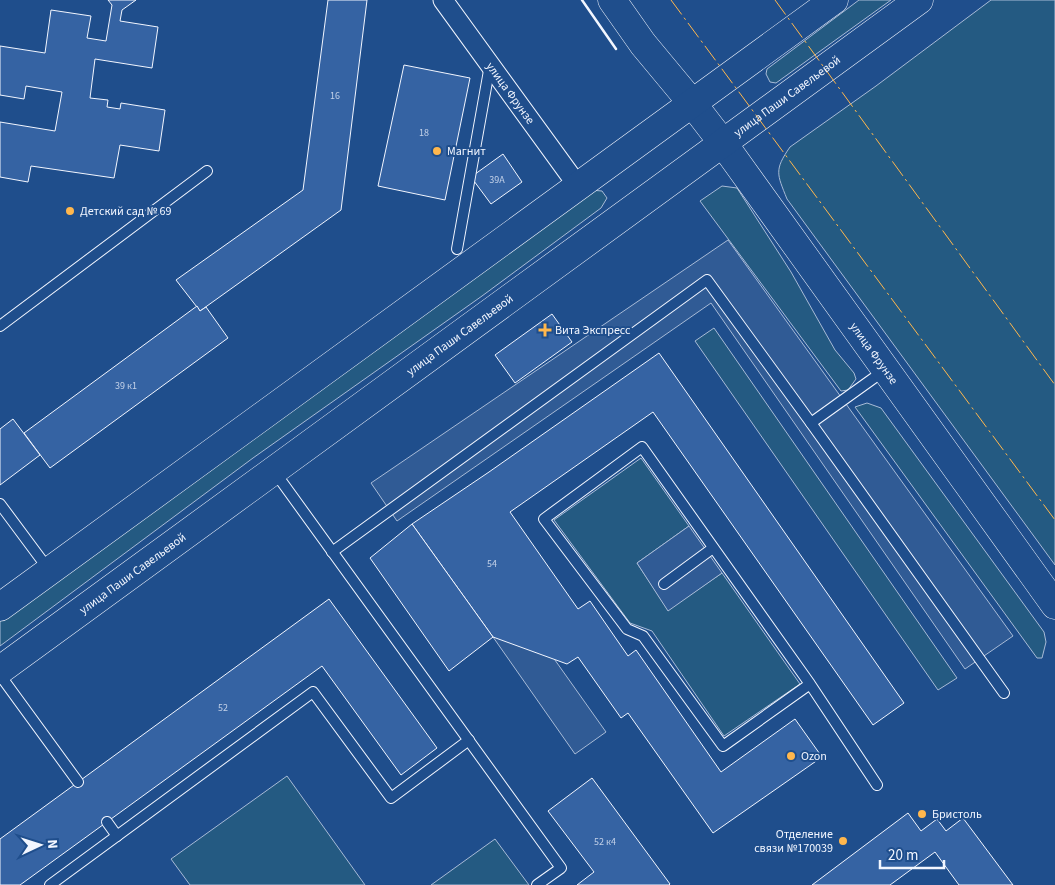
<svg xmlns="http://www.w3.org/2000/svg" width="1055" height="885" font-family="'Source Sans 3',sans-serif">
	<rect width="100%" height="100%" fill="#1f4e8c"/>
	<g fill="#245a82" stroke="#a8bbd7">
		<polygon points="859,0 891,0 776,83 770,82 766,74 767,69"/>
		<path d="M991,0H1055V565L787,199C777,174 774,170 790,147L876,86Z"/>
		<polygon points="722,186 737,188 791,272 835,350 854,373 856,379 848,390 841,391 700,201"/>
		<polygon points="590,190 602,191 607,198 601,208 482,296 253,458 0,646 0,621 240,444"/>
		<polygon points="714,328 957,678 938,690 695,341"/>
		<polygon points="867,403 881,408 1044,632 1046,642 1042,658 1037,658 855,407"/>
		<polygon points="641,458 689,526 637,563 668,610 722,573 800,684 724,736 652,631 630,623 554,520"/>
		<polygon points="287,776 365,885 190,885 171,859"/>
		<polygon points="495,839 529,885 431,885"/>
	</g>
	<g fill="#305b95" stroke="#a8bbd7">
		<polygon points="728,240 1013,636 965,669 711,303 397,521 371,483"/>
		<polygon points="689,526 722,573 668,611 637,563"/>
		<polygon points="523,615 606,732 575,754 493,637"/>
	</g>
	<g fill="#3563a3" stroke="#f2f6ff">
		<polygon points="108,0 136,0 122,10 120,21 158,27 152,68 95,59 90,98 108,100 107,107 120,109 121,103 165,110 159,151 120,145 114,178 31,166 28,182 0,177 0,122 55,131 62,92 26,86 24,99 0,95 0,46 45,53 51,10 91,16 87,38 106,41 112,5"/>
		<polygon points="328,0 367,0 341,210 200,311 176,280 303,190"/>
		<polygon points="404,65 470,78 445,200 378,186"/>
		<polygon points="503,154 522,182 491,204 471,177"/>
		<polygon points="197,306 200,311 206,307 228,338 50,468 24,433"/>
		<polygon points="552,314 572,342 515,383 495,355"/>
		<polygon points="659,353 904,703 873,725 653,412 510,512 578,609 590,601 628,656 636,650 721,772 795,719 822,757 713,833 628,713 621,718 578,657 567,664 493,637 412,524 489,472"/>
		<polygon points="13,419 40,455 0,485 0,429"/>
		<polygon points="412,524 493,637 449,671 370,558"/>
		<polygon points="329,599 437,748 401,775 322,666 20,885 0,885 0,839"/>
		<polygon points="592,778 670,884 669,885 577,885 594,872 548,811"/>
		<polygon points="908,813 921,831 937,819 946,831 963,818 1013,885 959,885 935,852 890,885 812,885"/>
	</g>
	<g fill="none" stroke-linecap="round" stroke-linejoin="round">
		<defs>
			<g id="lane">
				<polyline points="457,249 490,65"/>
				<polyline points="0,326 207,171"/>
				<polyline points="811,423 1004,693"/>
				<polyline points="274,471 561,868 537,885"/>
				<polyline points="0,504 49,570"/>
				<polyline points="332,552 707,280 811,423 885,370"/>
				<polyline points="664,584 713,548"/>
				<polyline points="0,675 78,782"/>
				<polyline points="810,684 723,746 643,636 627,629 544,519 642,447 810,684 877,785"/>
				<polyline points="107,822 117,836"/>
				<polyline points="50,885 313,692 391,798 469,740"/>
			</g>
			<g id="street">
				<path id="s1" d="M443,0L578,186"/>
			</g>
			<g id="secondary">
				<path id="s2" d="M612,0L643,44L692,103L722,142L1055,605"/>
				<polyline points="0,607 834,0"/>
				<path id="s3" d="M0,670L919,0"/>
			</g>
		</defs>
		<use href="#lane" stroke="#f2f6ff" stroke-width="12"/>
		<use href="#street" stroke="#f2f6ff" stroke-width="21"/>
		<use href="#secondary" stroke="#f2f6ff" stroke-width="29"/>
		<use href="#lane" stroke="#1f4e8c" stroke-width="10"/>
		<use href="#street" stroke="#1f4e8c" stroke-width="19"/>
		<use href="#secondary" stroke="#1f4e8c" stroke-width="28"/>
		<polyline stroke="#f2f6ff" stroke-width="2.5" points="582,0 616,49"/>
		<g stroke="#ffb74d" stroke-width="1" stroke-dasharray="18 4 2.5 4" stroke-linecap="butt">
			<polyline points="671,0 1055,520"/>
			<polyline points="775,0 1055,385"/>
		</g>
	</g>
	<g fill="#ffb74d" stroke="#1f4e8c" stroke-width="2">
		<circle cx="437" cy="151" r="5"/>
		<circle cx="70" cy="211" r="5"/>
		<path d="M542.5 322.5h5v5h5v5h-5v5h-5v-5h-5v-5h5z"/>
		<circle cx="791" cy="756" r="5"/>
		<circle cx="922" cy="814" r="5"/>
		<circle cx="843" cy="841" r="5"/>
	</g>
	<g text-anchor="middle" stroke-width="4" stroke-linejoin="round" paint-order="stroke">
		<g font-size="10" fill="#c3d1e8">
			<text x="335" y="99">16</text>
			<text x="424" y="136">18</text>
			<text x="497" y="183">39А</text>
			<text x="126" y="389">39 к1</text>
			<text x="492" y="567">54</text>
			<text x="223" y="711">52</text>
			<text x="605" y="845">52 к4</text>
		</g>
		<g font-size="12" fill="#f2f6ff" stroke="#1f4e8c">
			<text dy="4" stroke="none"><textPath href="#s1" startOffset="115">улица Фрунзе</textPath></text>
			<text dy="4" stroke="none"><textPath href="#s3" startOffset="974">улица Паши Савельевой</textPath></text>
			<text dy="4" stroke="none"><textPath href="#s3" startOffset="569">улица Паши Савельевой</textPath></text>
			<text dy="4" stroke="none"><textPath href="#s2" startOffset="440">улица Фрунзе</textPath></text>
			<text dy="4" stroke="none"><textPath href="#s3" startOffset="164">улица Паши Савельевой</textPath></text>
		</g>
		<g font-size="12" fill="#f2f6ff" stroke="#1f4e8c" text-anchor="start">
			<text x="447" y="155">Магнит</text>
			<text x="80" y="215">Детский сад № 69</text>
			<text x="555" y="334">Вита Экспресс</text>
			<text x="801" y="760">Ozon</text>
			<text x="932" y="818">Бристоль</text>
			<text x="833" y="838" text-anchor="end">Отделение<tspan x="833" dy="14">связи №170039</tspan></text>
		</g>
	</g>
	<g transform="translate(40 845) rotate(86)" stroke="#1f4e8c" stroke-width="4" paint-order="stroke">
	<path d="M0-4L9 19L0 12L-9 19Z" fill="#f2f6ff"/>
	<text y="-8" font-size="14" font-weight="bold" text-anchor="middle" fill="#f2f6ff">N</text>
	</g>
	<path d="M880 860v8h64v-8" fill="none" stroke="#f2f6ff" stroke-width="2.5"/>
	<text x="888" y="860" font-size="15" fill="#f2f6ff" stroke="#1f4e8c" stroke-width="4" paint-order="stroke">20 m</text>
</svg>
